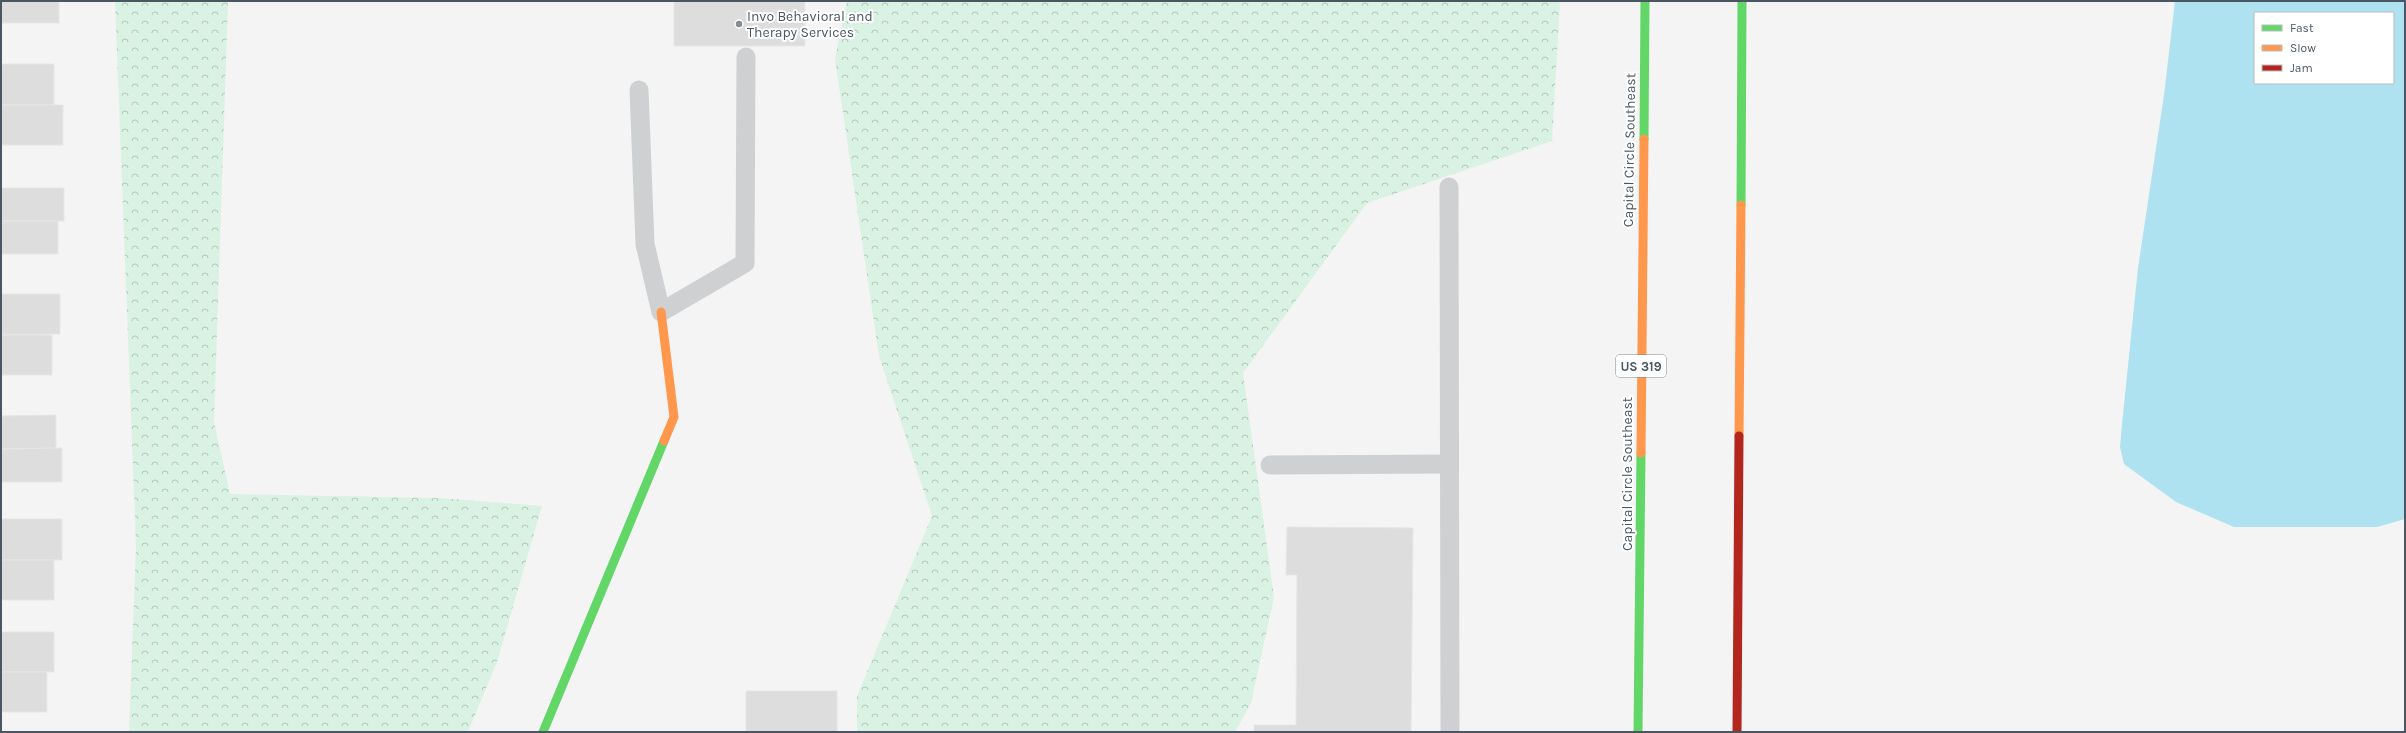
<svg xmlns="http://www.w3.org/2000/svg" width="2406" height="733" font-family="Karla,sans-serif">
	<defs>
		<pattern id="forest-crowns" width="20" height="18" patternUnits="userSpaceOnUse"><rect width="20" height="18" fill="#d9f2e3"/><path d="M2 6a3 3 0 1 1 6 0M12 15a3 3 0 1 1 6 0" fill="none" stroke="#b2c7bb"/></pattern>
	</defs>
	<rect width="100%" height="100%" fill="#f4f4f4"/>
	<g fill="url(#forest-crowns)">
		<polygon points="115,1 228,1 214,422 230,494 439,498 542,506 497,662 468,732 129,732 136,546"/>
		<polygon points="847,1 1560,1 1552,141 1367,203 1243,373 1274,597 1251,703 1235,732 857,732 857,696 932,516 879,356 835,59"/>
	</g>
	<path fill="#aee2f0" fill-rule="evenodd" d="M2175,1H2405V519L2377,527H2234L2176,502L2124,464L2120,447L2122,424L2138,268L2164,95ZM2255,13H2393V83H2255Z"/>
	<g fill="#ddddde" stroke="#e5e6e7">
		<rect x="1" y="1" width="58" height="22"/>
		<rect x="674" y="1" width="131" height="45"/>
		<rect x="1" y="64" width="53" height="41"/>
		<rect x="1" y="105" width="62" height="40"/>
		<rect x="1" y="188" width="63" height="33"/>
		<rect x="1" y="221" width="57" height="33"/>
		<polygon points="1,294 60,294 60,334 1,335"/>
		<rect x="1" y="335" width="51" height="40"/>
		<polygon points="56,415 56,448 1,449 1,416"/>
		<polygon points="62,448 62,482 1,482 1,449"/>
		<rect x="1" y="519" width="61" height="41"/>
		<polygon points="1287,527 1413,528 1411,732 1254,732 1254,725 1296,725 1297,575 1286,575"/>
		<rect x="1" y="560" width="53" height="40"/>
		<rect x="1" y="632" width="53" height="40"/>
		<rect x="1" y="672" width="46" height="40"/>
		<rect x="746" y="691" width="91" height="41"/>
	</g>
	<g fill="none" stroke-linecap="round" stroke-linejoin="round">
		<g stroke="#ced0d2" stroke-width="19">
			<polyline points="639,90 645,244 661,312 745,263 746,57"/>
			<polyline points="1449,187 1450,732"/>
			<polyline points="1270,465 1449,464"/>
		</g>
		<g stroke="#63d668" stroke-width="9">
			<polyline points="1644,139 1645,1"/>
			<polyline points="1741,205 1742,1"/>
			<polyline points="543,732 664,441"/>
			<polyline points="1638,732 1641,453"/>
		</g>
		<g stroke="#ff974d" stroke-width="9">
			<polyline points="661,312 674,417 664,441"/>
			<polyline points="1739,436 1741,205"/>
			<polyline points="1641,453 1644,139"/>
		</g>
		<polyline stroke="#b3261e" stroke-width="9" points="1737,732 1739,436"/>
	</g>
	<circle fill="#868d94" stroke="#fff" stroke-width="1.5" cx="739" cy="24" r="4"/>
	<g text-anchor="middle" stroke-width="4" stroke-linejoin="round" paint-order="stroke">
		<rect fill="#fff" stroke="#808990" stroke-width="1" x="1616" y="355" width="50" height="22" rx="3"/>
		<g font-size="13" font-weight="bold" fill="#4a5661">
			<text x="1641" y="371">US 319</text>
		</g>
		<g font-size="14" fill="#4a5661" stroke="#fff" text-anchor="start">
			<text x="747" y="21">Invo Behavioral and<tspan x="747" dy="16">Therapy Services</tspan></text>
		</g>
		<g font-size="14" fill="#4a5661" stroke="#fff">
			<text transform="translate(1629 150) rotate(-89)" y="5">Capital Circle Southeast</text>
			<text transform="translate(1627 474) rotate(-90)" y="5">Capital Circle Southeast</text>
		</g>
	</g>
	<rect width="2406" height="733" fill="none" stroke="#4a5661" stroke-width="4"/>
	<rect x="2254" y="12" width="140" height="72" fill="#ffffff" stroke="#b7bbc0"/>
	<rect x="2262" y="25" width="20" height="6" fill="#63d668" stroke="#b7bbc0"/>
	<text x="2290" y="32" font-size="12" fill="#4a5661">Fast</text>
	<rect x="2262" y="45" width="20" height="6" fill="#ff974d" stroke="#b7bbc0"/>
	<text x="2290" y="52" font-size="12" fill="#4a5661">Slow</text>
	<rect x="2262" y="65" width="20" height="6" fill="#b3261e" stroke="#b7bbc0"/>
	<text x="2290" y="72" font-size="12" fill="#4a5661">Jam</text>
</svg>
